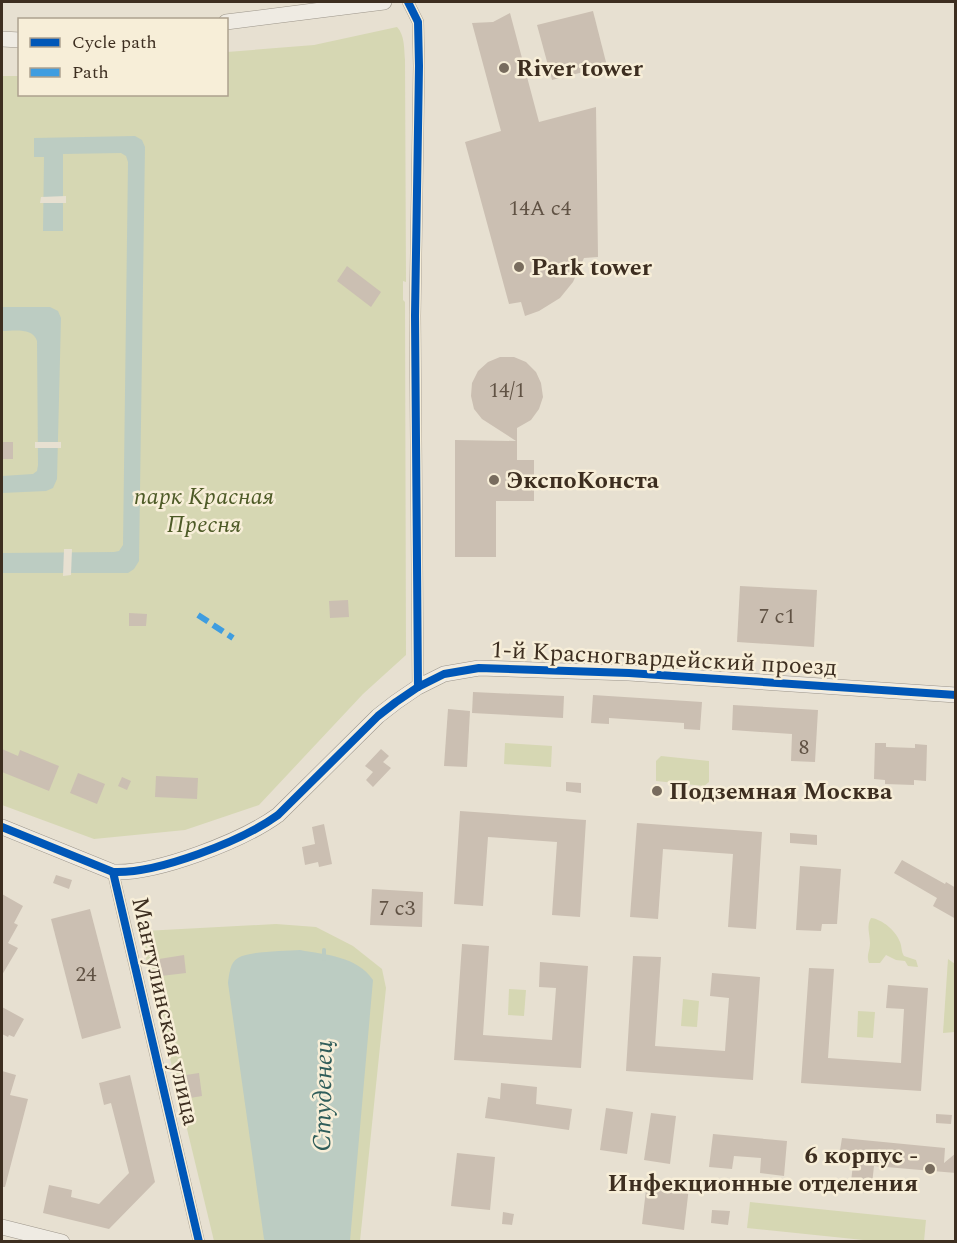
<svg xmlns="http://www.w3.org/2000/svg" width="957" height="1243" font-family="Spectral,serif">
	<rect width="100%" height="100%" fill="#e7e0d1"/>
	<g fill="#d6d7b3">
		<path d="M397,27C405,35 404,50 405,60L406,282L403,281V300L405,302L406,655L363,694L259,805L185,830L94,839L2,805V76H19L20,94H226L227,52L314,45Z"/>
		<polygon points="505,743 552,746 551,767 504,764"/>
		<polygon points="661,756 709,761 709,782 704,786 656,781 656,761"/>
		<path d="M871,918C882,919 896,931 900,942C902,947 901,951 904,956L916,960L918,967L908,966L905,961L896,960L886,955L880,963H869C866,955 870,951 870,943C870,934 866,926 871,918Z"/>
		<polygon points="276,924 316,927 353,946 382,969 386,988 360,1241 214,1241 141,938 144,931"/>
		<polygon points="948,959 955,964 955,1032 943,1033"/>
		<polygon points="509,989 526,990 524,1016 508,1015"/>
		<polygon points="683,999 699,1001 697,1027 681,1026"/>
		<polygon points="858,1011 875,1012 873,1038 857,1037"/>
		<polygon points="750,1202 926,1220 924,1241 873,1241 747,1228"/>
	</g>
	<g fill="#bcccc2">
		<polygon points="135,136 142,140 145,147 139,561 134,569 128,573 2,573 2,553 114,552 119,551 123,545 128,162 126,156 121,153 63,154 63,231 43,231 44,157 34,157 34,138"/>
		<path d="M2,307H50L58,311L61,318L57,479L53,488L46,491L2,493V476L33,474L37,471L38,465L37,341C33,327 13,331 2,331Z"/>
		<path d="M300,950C326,955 357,956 373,980L350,1241L266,1242L264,1239L228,983C229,975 230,962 238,958C250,951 285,951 300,950Z"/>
	</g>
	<g fill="#e7e0d1">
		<polygon points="66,196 66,203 40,203 41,197"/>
		<rect x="35" y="442" width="26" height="6"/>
		<polygon points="64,549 72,549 71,575 63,576"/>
	</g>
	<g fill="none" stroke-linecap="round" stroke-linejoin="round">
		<polyline stroke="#bcccc2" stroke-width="4" points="324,959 324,950"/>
	</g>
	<g fill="#cbbfb2">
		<polygon points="593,11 607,66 552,80 537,25"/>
		<polygon points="510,13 539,122 596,107 598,257 584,258 573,282 560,298 539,311 525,316 521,302 509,304 465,142 501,131 472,23 493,22"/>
		<polygon points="347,266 381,292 371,307 337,281"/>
		<polygon points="500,357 514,357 526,362 536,372 541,383 543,397 539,409 531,420 517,428 517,460 534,460 534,501 496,501 496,557 455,557 455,440 516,441 482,419 474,409 471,396 472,383 478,371 488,362"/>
		<rect x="2" y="442" width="11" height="17"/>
		<polygon points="740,586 817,590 814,647 737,642"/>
		<polygon points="348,600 349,617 330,618 329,601"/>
		<polygon points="129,613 147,614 146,626 129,626"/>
		<polygon points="473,692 564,696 563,718 472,713"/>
		<polygon points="593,695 702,702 700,730 684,729 684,723 609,718 609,724 591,723"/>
		<polygon points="733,705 818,710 815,762 791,761 792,734 732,730"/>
		<polygon points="448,709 470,711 467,767 444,766"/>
		<polygon points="875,743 886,743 886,747 915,748 915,744 927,745 926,781 914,780 914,785 885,784 885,780 874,779"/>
		<polygon points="2,749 18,756 20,750 59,766 49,791 2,772"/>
		<polygon points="381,749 389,756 383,762 391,768 373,787 366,780 373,772 365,766"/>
		<polygon points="78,773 105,784 97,804 70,793"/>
		<polygon points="156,776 198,778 197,799 155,797"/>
		<polygon points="122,777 131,781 127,790 118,786"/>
		<polygon points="566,782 581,783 581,793 566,791"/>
		<polygon points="460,811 586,820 580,917 552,915 557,842 488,837 483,906 454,904"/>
		<polygon points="637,823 762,832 756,929 728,927 733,854 663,849 658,919 630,917"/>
		<polygon points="324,824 332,864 319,867 318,862 305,865 302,847 315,844 312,827"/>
		<polygon points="790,833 817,835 817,845 790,843"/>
		<polygon points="902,860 945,884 946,882 956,888 956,919 933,906 937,898 894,873"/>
		<polygon points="800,866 841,869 837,924 822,924 821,931 796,930"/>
		<polygon points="56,875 72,880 69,889 53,883"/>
		<polygon points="372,889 423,892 422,927 370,925"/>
		<polygon points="2,894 23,906 14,923 18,925 8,943 18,948 2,975"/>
		<polygon points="90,909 121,1028 82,1039 51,919"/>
		<polygon points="462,944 489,946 483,1035 552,1040 556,988 539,987 540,962 588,966 581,1068 454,1060"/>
		<polygon points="184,955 186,973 161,976 159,959"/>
		<polygon points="633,956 661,957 655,1046 725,1051 729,998 710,996 712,973 760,977 753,1080 626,1071"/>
		<polygon points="809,968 834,969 828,1058 901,1063 904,1009 886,1008 888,985 928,988 921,1091 801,1083"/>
		<polygon points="2,1007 24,1019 14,1037 9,1035 8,1037 2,1034"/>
		<polygon points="2,1071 16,1075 10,1095 28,1099 5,1187 2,1187 2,1124 3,1117 2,1117"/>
		<polygon points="199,1073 202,1096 190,1098 186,1075"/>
		<polygon points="130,1075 155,1182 109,1229 43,1213 49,1185 72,1190 71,1197 99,1204 129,1173 111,1103 104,1105 99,1083"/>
		<polygon points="501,1083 537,1087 536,1104 572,1109 569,1130 485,1118 488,1097 500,1099"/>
		<polygon points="606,1108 633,1112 627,1154 600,1150"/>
		<polygon points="651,1113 676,1116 670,1164 644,1160"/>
		<polygon points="936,1114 952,1115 951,1124 936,1123"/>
		<polygon points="713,1134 787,1141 784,1176 760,1173 761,1158 734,1156 732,1169 709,1167"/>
		<polygon points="842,1138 945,1148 944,1163 956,1153 956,1173 874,1166 871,1193 850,1191 853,1164 838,1163"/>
		<polygon points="457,1153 495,1157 490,1210 451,1206"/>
		<polygon points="647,1181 689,1187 684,1230 642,1224"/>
		<polygon points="712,1210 730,1211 728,1225 711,1223"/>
		<polygon points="503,1212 514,1214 512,1225 502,1224"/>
	</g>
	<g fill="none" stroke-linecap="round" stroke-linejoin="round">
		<defs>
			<g id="street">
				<polyline points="408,2 418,22 419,66 415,316 418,687"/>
				<polyline points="113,872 199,1242"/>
			</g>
			<g id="secondary">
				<polyline points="226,22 384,2"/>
				<polyline points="2,39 20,40"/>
				<path d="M2,827L113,872C157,874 242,841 278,815L378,716L396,702L418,687L444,674L479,668L629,673L956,695"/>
				<polyline points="2,1227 62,1242"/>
			</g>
		</defs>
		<use href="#street" stroke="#ada599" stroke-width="12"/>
		<use href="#secondary" stroke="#9c958a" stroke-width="16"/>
		<use href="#street" stroke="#efebe3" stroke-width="10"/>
		<use href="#secondary" stroke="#efebe3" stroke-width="15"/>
		<polyline stroke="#3f9de0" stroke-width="6" stroke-dasharray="12 6" stroke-linecap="butt" points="198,615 233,638"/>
		<defs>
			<g id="cycleway">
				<polyline points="408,2 418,22 419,66 415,316 418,687"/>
				<path d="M2,827L113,872C157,874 242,841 278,815L378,716L396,702L418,687L444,674L479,668L629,673L956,695"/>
				<polyline points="113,872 199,1242"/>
			</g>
		</defs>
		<use href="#cycleway" stroke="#f7eed8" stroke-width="11"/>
		<use href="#cycleway" stroke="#0057b8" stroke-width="8"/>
	</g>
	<g fill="#786c5e" stroke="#f7eed8" stroke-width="2">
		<circle cx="504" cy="68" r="6"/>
		<circle cx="519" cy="267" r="6"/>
		<circle cx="494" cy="480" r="6"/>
		<circle cx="657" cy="791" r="6"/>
		<circle cx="930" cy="1169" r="6"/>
	</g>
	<g text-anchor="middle" stroke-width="5" stroke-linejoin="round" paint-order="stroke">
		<g font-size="21" fill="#605244">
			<text x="540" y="215">14А с4</text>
			<text x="507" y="397">14/1</text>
			<text x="777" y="623">7 с1</text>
			<text x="804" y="754">8</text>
			<text x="397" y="915">7 с3</text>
			<text x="86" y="981">24</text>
		</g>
		<g font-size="24" font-weight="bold" fill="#3d2e20" stroke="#f7eed8" text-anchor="start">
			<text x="516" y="76">River tower</text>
			<text x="531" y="275">Park tower</text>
			<text x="506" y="488">ЭкспоКонста</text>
			<text x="669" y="799">Подземная Москва</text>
			<text x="918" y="1163" text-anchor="end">6 корпус -<tspan x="918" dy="28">Инфекционные отделения</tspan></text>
		</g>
		<g font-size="24" font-style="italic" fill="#4d5a26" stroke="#f7eed8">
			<text x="204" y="504">парк Красная<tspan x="204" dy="28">Пресня</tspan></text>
		</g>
		<g font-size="24" fill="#3d2e20" stroke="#f7eed8">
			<text transform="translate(664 658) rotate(3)" y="8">1-й Красногвардейский проезд</text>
			<text transform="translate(166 1011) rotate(77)" y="8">Мантулинская улица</text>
		</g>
		<g font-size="26" font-style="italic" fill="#2f5d5a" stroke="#f7eed8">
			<text transform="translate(322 1096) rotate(-89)" y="9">Студенец</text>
		</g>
	</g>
	<rect width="957" height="1243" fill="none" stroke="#3d2e20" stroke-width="6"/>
	<rect x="18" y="18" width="210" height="78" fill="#f7eed8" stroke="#ada18e" stroke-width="1.5"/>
	<rect x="30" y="38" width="30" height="9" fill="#0057b8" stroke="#ada18e" stroke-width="1.5"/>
	<text x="72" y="48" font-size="18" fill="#3d2e20">Cycle path</text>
	<rect x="30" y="68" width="30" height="9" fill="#3f9de0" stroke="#ada18e" stroke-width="1.5"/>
	<text x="72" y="78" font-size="18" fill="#3d2e20">Path</text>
</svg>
